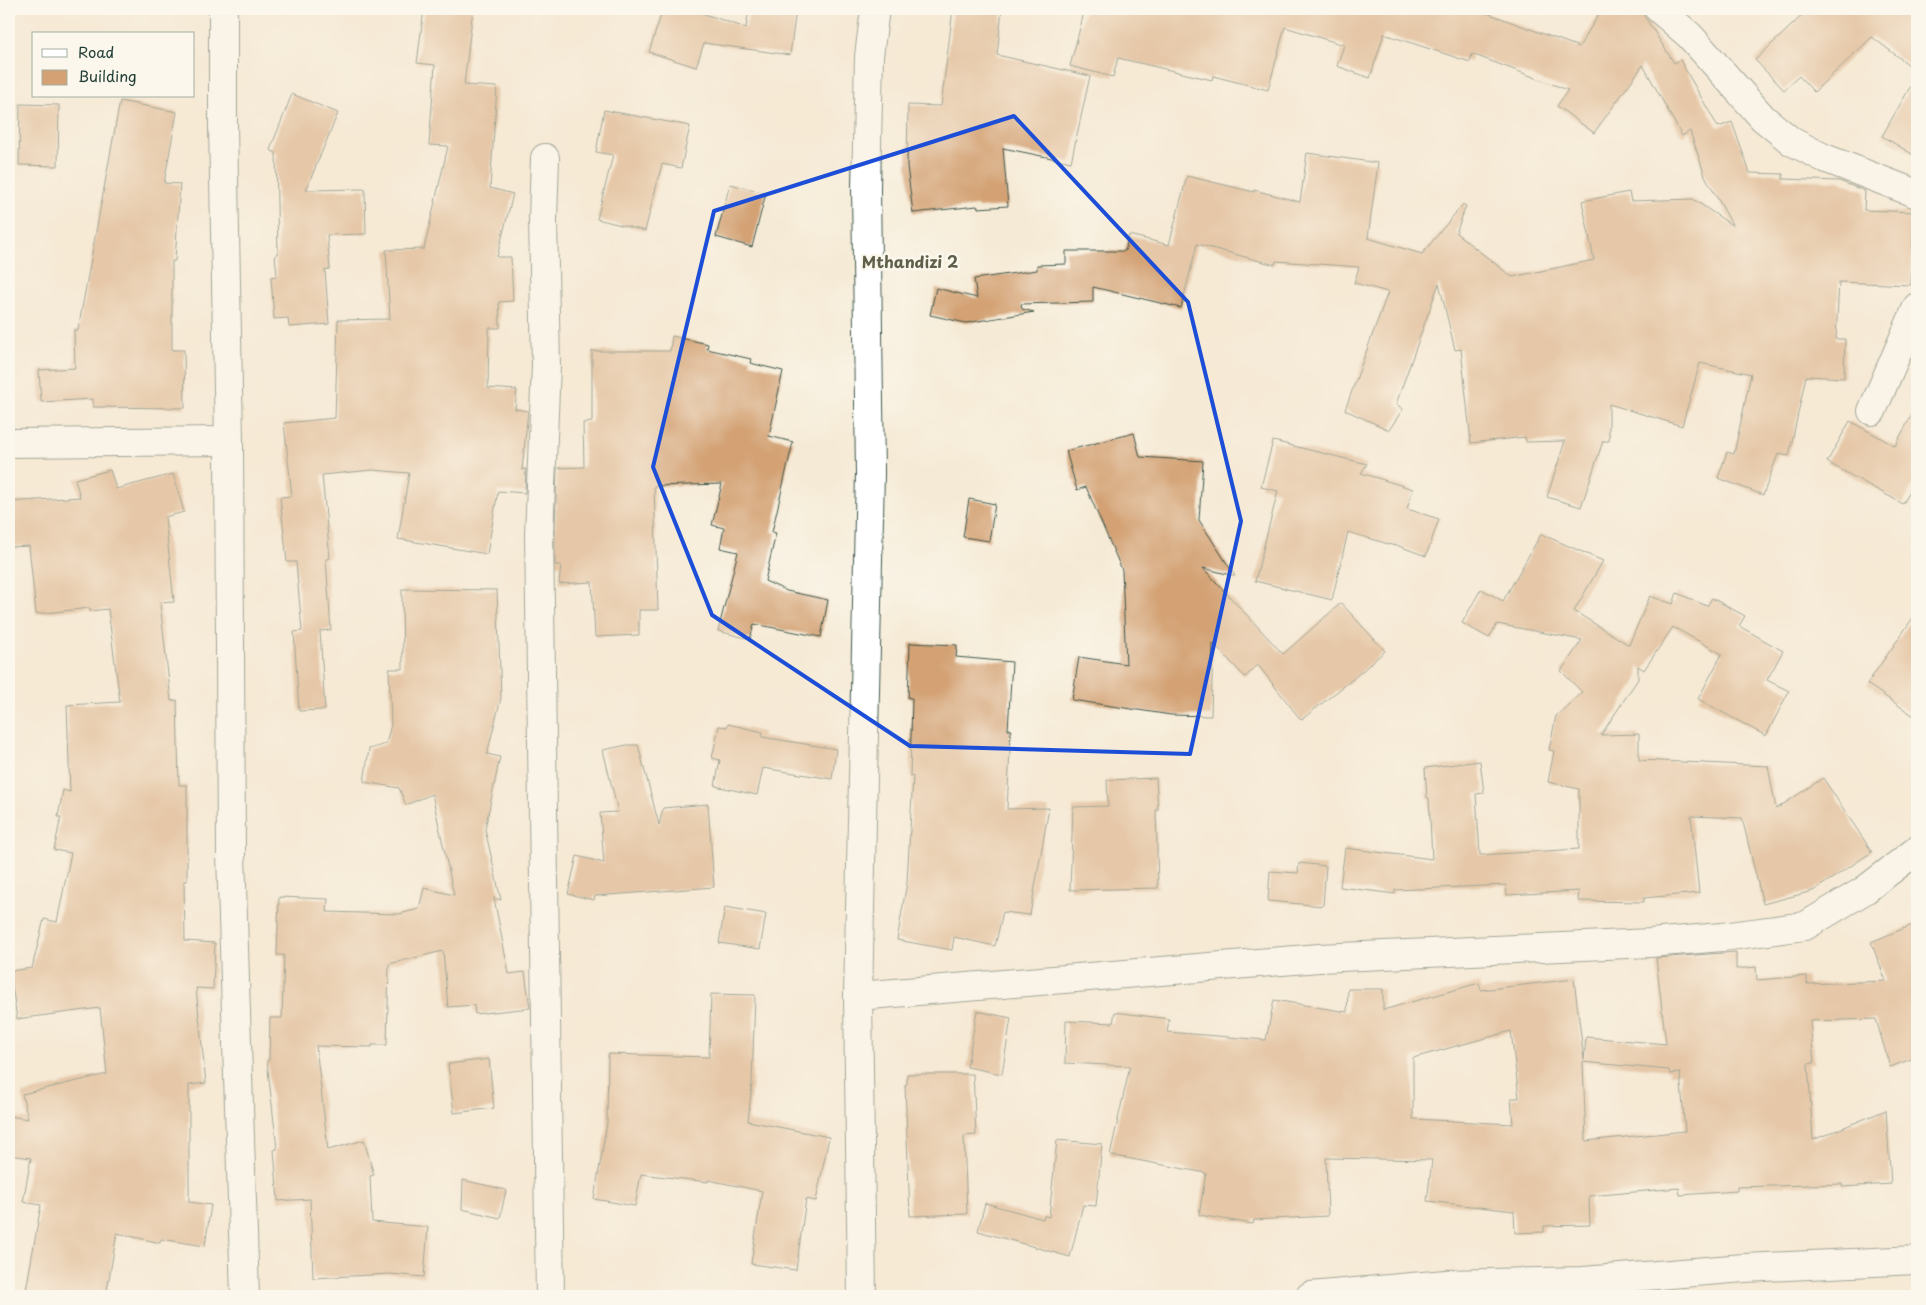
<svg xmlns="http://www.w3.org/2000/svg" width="1926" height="1305" font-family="'Playpen Sans',sans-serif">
	<rect width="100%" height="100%" fill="#fbf7ec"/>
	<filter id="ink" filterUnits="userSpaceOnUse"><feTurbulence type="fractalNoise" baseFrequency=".02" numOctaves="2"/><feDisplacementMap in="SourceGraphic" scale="10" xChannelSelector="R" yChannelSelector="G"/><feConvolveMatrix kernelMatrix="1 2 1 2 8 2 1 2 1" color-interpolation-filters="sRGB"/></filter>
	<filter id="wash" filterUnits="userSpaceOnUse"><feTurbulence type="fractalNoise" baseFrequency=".0096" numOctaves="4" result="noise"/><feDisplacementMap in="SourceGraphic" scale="20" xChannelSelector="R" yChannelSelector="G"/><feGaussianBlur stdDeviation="1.12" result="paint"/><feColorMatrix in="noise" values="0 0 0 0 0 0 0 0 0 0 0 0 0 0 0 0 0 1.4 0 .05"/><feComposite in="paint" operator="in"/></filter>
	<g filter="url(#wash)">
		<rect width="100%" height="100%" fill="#f5ead5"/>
		<g id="blocks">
			<g fill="#d3a173" fill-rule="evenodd">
				<polygon points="424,9 473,9 464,85 497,87 490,188 513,194 497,257 511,257 513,301 499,302 500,328 489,328 488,388 517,390 515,409 528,411 522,470 526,469 525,493 498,491 487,554 398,539 409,473 372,470 322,475 330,558 326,559 331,630 320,631 325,710 299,711 294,632 302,631 296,562 287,562 280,497 292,496 284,423 335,418 338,320 390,319 386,250 424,249 448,146 429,145 435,65 417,63"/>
				<polygon points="663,9 690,9 746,28 749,9 796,9 790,55 704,43 696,67 649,52"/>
				<polygon points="953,9 1002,9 997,55 1090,76 1071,162 1003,148 1008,206 978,208 977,206 913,213 907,166 908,105 941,106"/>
				<polygon points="1085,9 1476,9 1579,47 1602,9 1640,9 1674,63 1680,60 1718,127 1732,122 1750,173 1783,174 1783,179 1839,181 1865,191 1864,210 1914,212 1911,285 1839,282 1836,339 1845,339 1844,378 1806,376 1789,456 1778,454 1763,495 1718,478 1727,452 1734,454 1751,374 1700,363 1682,426 1609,404 1609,441 1603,441 1581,507 1547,497 1565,441 1526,442 1525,437 1471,443 1461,349 1455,350 1439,283 1396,404 1403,409 1389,430 1345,410 1388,292 1354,283 1359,267 1276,261 1275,265 1197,244 1181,308 1093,287 1093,302 1021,304 1022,309 1034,312 966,323 930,315 936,288 977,298 974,279 1037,270 1037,265 1066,264 1066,251 1125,251 1129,235 1169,245 1187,176 1254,192 1254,190 1300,202 1307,153 1378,163 1368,238 1422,254 1463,204 1466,206 1456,233 1512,277 1594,260 1582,201 1629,192 1631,201 1693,199 1733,226 1705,176 1690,131 1682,136 1643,65 1594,133 1557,106 1568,90 1472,54 1470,62 1384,34 1370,78 1337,66 1344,45 1285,27 1268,90 1213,76 1212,80 1118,58 1113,77 1070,66"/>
				<polygon points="1809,9 1917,9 1917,71 1872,37 1814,92 1799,76 1784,90 1755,60"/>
				<polygon points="1917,75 1917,157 1882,136"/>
				<polygon points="292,94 338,113 306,190 365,189 366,234 327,235 330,269 325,270 329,324 289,327 288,318 274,319 271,277 277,276 275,255 278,254 276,153 270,150"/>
				<polygon points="120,101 177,112 164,183 180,184 175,261 172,261 172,350 184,350 185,408 93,407 93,399 41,402 39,370 75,368 74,330 78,330"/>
				<polygon points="20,104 59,105 58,166 19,165"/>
				<polygon points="604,110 690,126 681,168 662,164 645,231 597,219 613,155 596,152"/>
				<polygon points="730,184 766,193 752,247 716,237"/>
				<polygon points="672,336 708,344 707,349 751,359 750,363 783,371 769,436 793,442 772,532 776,533 765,581 787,591 828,600 821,637 754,624 750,639 718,631 738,552 720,548 724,528 712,525 722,484 654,486 658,610 639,610 639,635 595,637 592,582 559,584 561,565 555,565 555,534 557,468 584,467 583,423 592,422 592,351 670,351"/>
				<polygon points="1917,405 1917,478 1903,504 1827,462 1850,421 1895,446"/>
				<polygon points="1134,433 1140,457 1203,461 1199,520 1235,576 1203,568 1283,654 1341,603 1385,651 1353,679 1301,720 1258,665 1245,677 1213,643 1211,716 1171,715 1072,700 1079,657 1126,664 1122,570 1086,487 1077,490 1066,451"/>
				<polygon points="1273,441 1367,464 1361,473 1413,489 1407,509 1439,519 1426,556 1396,545 1395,546 1348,532 1332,600 1255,581 1278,491 1261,487"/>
				<polygon points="110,470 116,489 173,474 184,512 165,517 174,602 160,603 171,701 177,700 179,785 187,785 187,881 184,881 185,941 215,943 213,989 196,988 206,1083 189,1085 189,1202 211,1205 205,1246 161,1239 160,1243 117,1233 106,1296 25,1296 41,1205 23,1202 31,1158 9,1155 9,1116 28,1119 22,1094 107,1074 100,1008 17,1019 10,971 32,968 44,919 57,922 71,853 54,850 61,817 58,817 63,790 70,792 67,705 120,702 108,609 90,611 90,608 36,614 29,546 9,547 9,502 80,497 75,479"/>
				<polygon points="969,499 995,504 989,541 963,537"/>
				<polygon points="1541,534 1603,561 1574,611 1629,645 1650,596 1673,604 1677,593 1707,606 1712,598 1745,616 1739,626 1783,651 1767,680 1789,691 1766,736 1698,699 1722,654 1673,627 1644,670 1638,666 1638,679 1601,735 1639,734 1639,760 1768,766 1776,809 1823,778 1872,852 1813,891 1763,904 1742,818 1691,816 1699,893 1644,898 1644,902 1578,901 1579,891 1507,895 1506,885 1395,890 1395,894 1340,887 1345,848 1432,859 1429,798 1427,798 1425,768 1480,761 1484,793 1476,794 1480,855 1579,849 1579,789 1548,782 1554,751 1549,750 1556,716 1582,692 1561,671 1582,640 1497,624 1489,638 1462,623 1481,589 1503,601"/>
				<polygon points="402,589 497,590 501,698 487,754 500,757 485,829 501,900 494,898 509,974 525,972 530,1008 475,1014 474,1005 448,1007 443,951 389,964 387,1045 372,1045 372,1047 316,1046 328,1150 364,1140 374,1175 370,1176 372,1222 428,1227 424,1277 390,1274 313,1278 310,1199 278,1201 274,1150 277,1149 267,1061 269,1060 270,1018 282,1018 284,955 277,955 279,897 328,899 327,912 399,914 419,909 424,888 454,895 432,794 406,805 399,788 364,782 369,749 386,744 391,724 389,669 403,669"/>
				<polygon points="1917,612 1917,718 1867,684"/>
				<polygon points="910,643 957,645 956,657 1012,662 1008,730 1011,730 1007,809 1049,808 1030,915 1003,912 995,946 954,937 952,950 897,940 907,882 913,776 910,776 912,698 908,698"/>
				<polygon points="728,724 763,732 762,737 836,749 832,779 763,768 757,795 715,786 720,760 712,758 719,726 727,727"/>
				<polygon points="627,745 638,745 659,825 663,808 708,804 714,887 595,896 594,900 568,894 577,856 604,863 600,813 618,812 603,750"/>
				<polygon points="1156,778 1158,810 1156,810 1158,888 1070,890 1073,807 1108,806 1107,780"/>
				<polygon points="1299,863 1326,866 1323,906 1268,901 1270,871 1298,873"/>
				<polygon points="725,907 766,914 760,949 719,943"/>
				<path d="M1917,923V1057L1890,1067L1876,1019L1810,1021L1814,1063L1808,1064L1813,1140L1886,1110L1891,1184L1842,1187V1184L1737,1187V1191L1680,1195L1679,1188L1589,1196L1590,1225L1544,1226V1232L1515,1233L1514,1211L1427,1201L1432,1160L1326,1158L1328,1216L1254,1220L1253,1224L1199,1215L1206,1173L1110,1155L1130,1066L1065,1063L1066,1021L1113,1023L1115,1012L1169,1019L1167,1032L1266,1040L1274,1000L1347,1012L1348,989H1383V1010L1479,983L1481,990L1574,979L1584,1060L1586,1037L1666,1044L1656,958L1736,952V969L1756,967L1757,980L1807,976V984L1886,981L1871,942ZM1511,1031L1519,1098H1511L1513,1124L1413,1119V1058ZM1583,1062L1669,1070L1670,1074L1680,1073L1685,1131L1586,1141Z"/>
				<polygon points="711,994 755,995 752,1084 748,1121 829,1137 816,1201 806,1199 796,1270 751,1264 762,1191 708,1180 708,1182 641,1174 635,1206 594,1199 607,1123 608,1054 709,1057"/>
				<polygon points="977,1011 1011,1018 1002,1074 967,1067"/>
				<polygon points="489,1059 494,1108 454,1113 448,1064"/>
				<polygon points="907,1074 973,1074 976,1135 964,1136 967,1214 910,1216 905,1085 907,1084"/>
				<polygon points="1057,1140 1102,1144 1096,1206 1083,1205 1070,1257 978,1231 985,1203 1043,1219 1044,1216 1049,1217"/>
				<polygon points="463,1180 506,1190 500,1218 462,1209"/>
			</g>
		</g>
	</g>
	<g filter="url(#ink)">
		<use href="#blocks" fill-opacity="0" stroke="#3f574c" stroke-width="1"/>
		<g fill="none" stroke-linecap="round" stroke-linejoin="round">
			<defs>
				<g id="minor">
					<polyline points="1659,9 1690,36 1763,118 1791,141 1822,157 1917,194"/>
					<polyline points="223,15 223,126 229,441 231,854 245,1296"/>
					<polyline points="545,158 543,220 546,365 539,534 550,1296"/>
					<polyline points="1872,411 1917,307"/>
					<polyline points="9,443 229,441"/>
					<polyline points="858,996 1319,958 1650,943 1722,937 1805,926 1865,890 1917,850"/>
					<polyline points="862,1296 858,996 870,473 866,188 869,56 875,9"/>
					<polyline points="1310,1296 1446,1284 1583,1281 1744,1268 1917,1260"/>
				</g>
			</defs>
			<use href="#minor" stroke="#3f574c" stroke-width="30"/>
			<use href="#minor" stroke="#fff" stroke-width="28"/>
		</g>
	</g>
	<path d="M0 0H1926V1305H0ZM1014,116L1188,302L1241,521L1190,754L910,746L712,615L653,467L714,211Z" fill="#f5ead5" fill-opacity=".55" fill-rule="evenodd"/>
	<path fill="none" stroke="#1d4ed8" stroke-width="4" stroke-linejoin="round" d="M1014,116L1188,302L1241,521L1190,754L910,746L712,615L653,467L714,211Z"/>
	<g text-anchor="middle" stroke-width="5" stroke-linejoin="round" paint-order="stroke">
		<g font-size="16" font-weight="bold" fill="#5e604a" stroke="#fbf7ec">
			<text x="910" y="268">Mthandizi 2</text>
		</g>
	</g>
	<rect width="1926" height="1305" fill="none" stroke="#fbf7ec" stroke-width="30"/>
	<rect x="32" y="32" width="162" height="65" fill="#fbf7ec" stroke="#a3ada2"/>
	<rect x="42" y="49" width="25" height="8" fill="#ffffff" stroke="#a3ada2"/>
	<text x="78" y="58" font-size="15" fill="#1f3d34">Road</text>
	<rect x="42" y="70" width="25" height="15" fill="#d3a173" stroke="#a3ada2"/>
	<text x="78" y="82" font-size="15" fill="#1f3d34">Building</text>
</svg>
